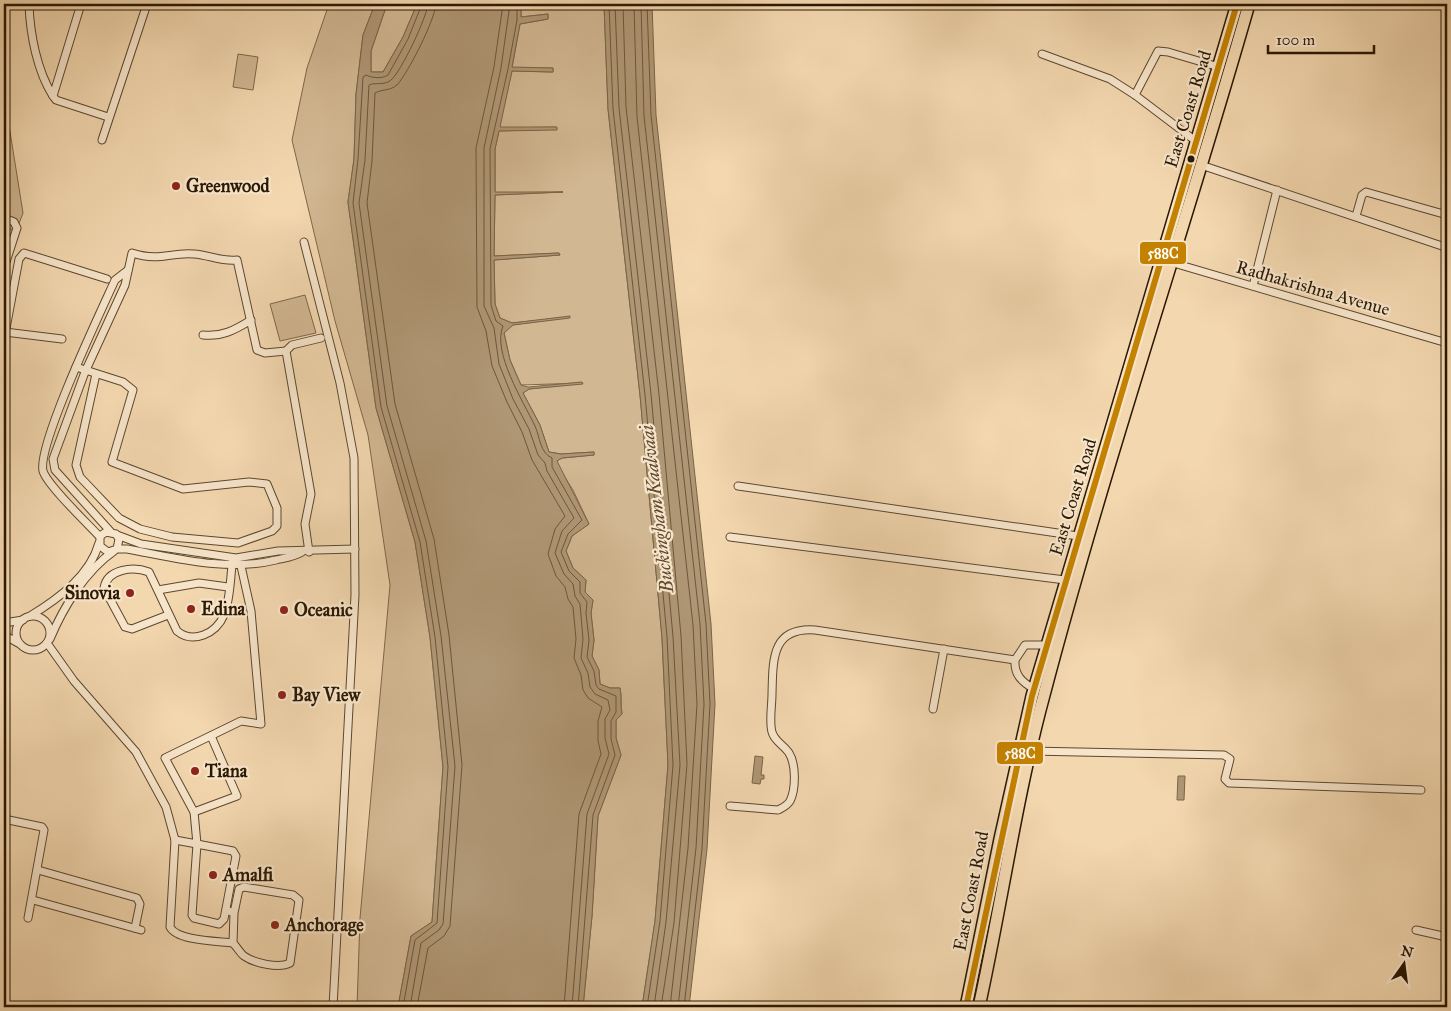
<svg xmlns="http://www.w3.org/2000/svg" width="1451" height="1011" font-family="'IM FELL Great Primer',serif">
	<rect width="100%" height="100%" fill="#f3d7af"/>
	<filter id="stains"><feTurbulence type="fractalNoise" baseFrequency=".004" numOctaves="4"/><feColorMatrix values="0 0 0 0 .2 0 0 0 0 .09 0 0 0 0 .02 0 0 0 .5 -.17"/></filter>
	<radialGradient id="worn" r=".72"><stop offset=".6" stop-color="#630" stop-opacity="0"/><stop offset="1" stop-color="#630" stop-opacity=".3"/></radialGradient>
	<g fill="#d1b792" stroke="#7e684a">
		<polygon points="329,4 375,4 363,35 356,94 354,159 348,202 376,408 415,542 430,637 443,767 432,922 411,936 398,1007 357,1007 360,918 390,585 368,435 335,321 292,140 307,68"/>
		<polygon points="387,4 417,4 403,37 383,72 371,72 371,51"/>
		<path d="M521,4H604L608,109L640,395L662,638L668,765L655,921L642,1007H583L592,916L598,816L621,755L616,738V720L622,714C620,705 622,696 620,688H610L600,684L599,670L592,656L594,640L591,613L593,600L585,592L586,580L573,568L566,551L572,536L589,524L573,490L557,465V461L562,458L594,455V452L561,454L549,452L540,425L523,393L529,389L583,383L521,385L510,360L504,333L512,325L570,317L512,323L500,318L495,304L494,260L560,255L559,253L494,256L495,195L563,192L495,193V149L499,131L557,129L556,127L499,128L512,71L553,72V68H512L520,24L548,19V14L521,17Z"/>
		<polygon points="238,54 258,57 253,90 233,87"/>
		<polygon points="4,94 23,213 16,231 4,227"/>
		<polygon points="305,295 316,333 280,341 270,304"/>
	</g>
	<g fill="#af9674" stroke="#7a6446">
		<path d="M375,4H387L371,51V72H383L403,37L417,4H521V17L548,14V19L520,24L512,67L553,68V72L512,71L500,127H557V130L499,131L495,149V192H563L495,195L494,256L559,253L560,255L494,260L495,304L500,318L512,323L570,316V318L513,325L504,333L510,360L521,385L528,387L582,382L583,384L529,389L523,393L540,425L549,452L561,454L594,452V455L562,458L557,461L589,524L572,536L566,551L573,568L586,580L585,592L593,600L591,613L594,640L592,656L599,670L600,684L610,688H620C622,696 620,705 622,714L616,720V738L621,755L598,816L592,916L583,1007H398L411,936L432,922L443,767L430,637L415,542L376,408L348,202L354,159L356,94L363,35Z"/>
		<polygon points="604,4 652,4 656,115 711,624 715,704 707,849 689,1007 642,1007 655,921 668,765 662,638 640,395 608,109"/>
		<polygon points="755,756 763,757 761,775 764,775 764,779 761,779 760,784 752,783"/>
		<polygon points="1178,776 1185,776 1184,800 1177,800"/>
	</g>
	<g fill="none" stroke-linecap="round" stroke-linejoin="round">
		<g stroke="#6c573b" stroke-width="1">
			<polyline points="503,4 494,67 476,148 477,307 486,331 492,366 507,402 522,432 532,460 565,516 555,529 548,554 556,576 565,587 568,599 573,607 576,639 574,658 581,675 583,690 588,698 602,707 598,721 598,741 601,754 579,814 564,1007"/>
			<polyline points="510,4 501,68 484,148 484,306 494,328 499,364 513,399 529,429 538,455 545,463 547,471 574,518 562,531 555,553 564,574 573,584 575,596 580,604 583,639 581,658 588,673 590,687 595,694 608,700 610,710 605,719 605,738 609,754 587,814 572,1007"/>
			<path d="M517,4V20L508,69L490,149L491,305L496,321L503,326C492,352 523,401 535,426C540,437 540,453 552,458V467L582,520L568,534L561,552L569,571L580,582V593L587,602L586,613L589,640L587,657L594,671L596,685L599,689L616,696V712L611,721V739L615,755L593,815L578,1007"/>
			<polyline points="609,4 613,109 645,395 667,637 673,765 660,921 647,1007"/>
			<polyline points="615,4 619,108 651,394 673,637 680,765 666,922 654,1007"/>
			<polyline points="623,4 626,107 659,394 681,636 687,764 674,923 661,1007"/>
			<polyline points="634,4 637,117 693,625 697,704 688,848 670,1007"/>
			<polyline points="641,4 644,116 700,624 704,704 696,848 678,1007"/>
			<polyline points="647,4 651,115 706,624 710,704 702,849 684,1007"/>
			<path d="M403,1007L415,940L437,923L448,767L435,637L420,542L381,407L353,203L358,159L363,77L366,75C372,78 382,79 388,75L408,39L422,4"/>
			<path d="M410,1007L421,943L439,930L443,924L455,766L441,636L426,541L387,406L359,203L365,160L369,85C375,82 384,86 391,80C401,72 427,17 428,4"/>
			<path d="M417,1007L428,948L444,936L450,926L462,765L449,635L434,539L395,404L367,203L372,161L375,93C382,89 390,91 397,85C408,73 435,20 436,4"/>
		</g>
		<defs>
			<g id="minor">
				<path d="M29,4C30,34 37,71 53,96"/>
				<polyline points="81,4 53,96 56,100 108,117"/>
				<polyline points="1042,54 1110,79 1135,95 1197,142"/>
				<polyline points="1135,95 1158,51 1168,52 1219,67"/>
				<polyline points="102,140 147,4"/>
				<polyline points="1201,165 1442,246"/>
				<polyline points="1356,216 1362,195 1366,192 1447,215"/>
				<polyline points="4,218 14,222 17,228 4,268"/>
				<polyline points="304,242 340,383 354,458 355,595 333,1007"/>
				<polyline points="1170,262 1447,343"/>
				<polyline points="1253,286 1277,190"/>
				<polyline points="5,332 62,339"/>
				<path d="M203,335C222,337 235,330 251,320"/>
				<polyline points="4,339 19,259 24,253 107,279"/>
				<polyline points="76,367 123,382 133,390 112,462 183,489 249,482 267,484 277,508 277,526 272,531 238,543 172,537 140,529 119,518 80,477 76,465 96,374"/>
				<polyline points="738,486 1078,536"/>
				<path d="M110,531L55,470L53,459L85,372L125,285L132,253C161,262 169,252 194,254C209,255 222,262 237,260L257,350L265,353L286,351"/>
				<polyline points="117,535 141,544 236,558 278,551 355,549"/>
				<path d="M100,537C88,524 47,485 43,471C37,445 101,311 115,280L128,270"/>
				<polyline points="730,537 1065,580"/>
				<path d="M117,549L119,539L116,534L106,532L100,536V546L108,552L117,549H127C176,558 227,572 276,560C285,558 294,557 302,552"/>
				<polyline points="309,552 305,524 311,494 286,351 292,345 321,338"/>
				<polyline points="158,590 199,583 228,587"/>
				<path d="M168,615L132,629L125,627L104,588C107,569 133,566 149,572L177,631C193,644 216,634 224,615C231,598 230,576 233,558"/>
				<path d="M30,616C58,599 90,576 99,543"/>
				<circle cx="33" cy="633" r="17"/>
				<polyline points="4,623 23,620"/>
				<polyline points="4,635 18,643"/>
				<path d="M50,639C63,608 85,571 114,551"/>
				<path d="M47,643L74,681L136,752L166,807L175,840L170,927C177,941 218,941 233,943"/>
				<path d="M1034,689C1022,682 1014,675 1015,660L1025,645H1047"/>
				<polyline points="933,709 944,649"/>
				<polyline points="1030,751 1224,755 1230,759 1225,779 1229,783 1421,790"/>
				<path d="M730,806L778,810C782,808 787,806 790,801C796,789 796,764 789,753C784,745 774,741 772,732C769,721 772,706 772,694C773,660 771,627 815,630L1015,660"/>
				<polyline points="194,812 237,796 211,736"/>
				<polyline points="4,819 42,827 44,830 28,918"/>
				<polyline points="175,840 197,844 194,812 165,758 241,721 261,724 251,611 241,566"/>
				<polygon points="197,844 233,851 236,856 224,919 219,924 194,918 192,915"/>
				<polyline points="38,870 137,898 140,904 135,928"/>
				<polyline points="33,900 141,930"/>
				<path d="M226,910L234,913L239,889L244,887L293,895L299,900L290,963C279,969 254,963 244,956C240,953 237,947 233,943L234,913"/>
				<polyline points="1416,930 1447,937"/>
			</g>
			<g id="primary">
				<polyline points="966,1007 1000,839 1032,696 1237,4"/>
				<path d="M979,1007C1002,903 1016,798 1044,695C1105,463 1183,235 1249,4"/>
			</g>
		</defs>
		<use href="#minor" stroke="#5c482d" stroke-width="9"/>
		<use href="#primary" stroke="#2a1802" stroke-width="14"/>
		<use href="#minor" stroke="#f7e5cb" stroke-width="7"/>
		<use href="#primary" stroke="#f3d7af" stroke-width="11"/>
		<defs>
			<polyline id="bus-1" points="966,1007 1032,696 1237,4"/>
		</defs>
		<use href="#bus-1" stroke="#f7e5cb" stroke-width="10"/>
		<use href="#bus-1" stroke="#c48200" stroke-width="6"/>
	</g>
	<circle fill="#2a1802" stroke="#f7e5cb" stroke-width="2" cx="1191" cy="159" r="4.5"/>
	<g fill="#8f2418" stroke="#f7e5cb" stroke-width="2">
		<circle cx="176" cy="186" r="5"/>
		<circle cx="130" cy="593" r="5"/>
		<circle cx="191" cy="609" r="5"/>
		<circle cx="284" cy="610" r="5"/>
		<circle cx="282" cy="695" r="5"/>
		<circle cx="195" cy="771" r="5"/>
		<circle cx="213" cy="875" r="5"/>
		<circle cx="275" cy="925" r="5"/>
	</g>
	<g text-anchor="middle" stroke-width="4.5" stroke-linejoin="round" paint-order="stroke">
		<g font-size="18" fill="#2a1802" stroke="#f7e5cb">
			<text transform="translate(1188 109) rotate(-73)" y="6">East Coast Road</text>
			<text transform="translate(1313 288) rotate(16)" y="6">Radhakrishna Avenue</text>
			<text transform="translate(1073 497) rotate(-73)" y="6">East Coast Road</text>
			<text transform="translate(971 891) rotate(-79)" y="6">East Coast Road</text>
		</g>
		<g font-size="18" font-weight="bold" fill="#2a1802" stroke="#f7e5cb" text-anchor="start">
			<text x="186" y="192">Greenwood</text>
			<text x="120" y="599" text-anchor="end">Sinovia</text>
			<text x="201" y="615">Edina</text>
			<text x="294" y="616">Oceanic</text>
			<text x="292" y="701">Bay View</text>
			<text x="205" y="777">Tiana</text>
			<text x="223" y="881">Amalfi</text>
			<text x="285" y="931">Anchorage</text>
		</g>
		<g font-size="19" font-style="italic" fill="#5f4a30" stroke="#f7e5cb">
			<text transform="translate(656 509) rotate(-97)" y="7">Buckingham Kaalvaai</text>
		</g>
	</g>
	<g stroke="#f7e5cb" stroke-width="2">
		<rect x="1139" y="241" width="48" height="24" rx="5" fill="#c48200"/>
		<rect x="996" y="741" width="48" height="24" rx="5" fill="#c48200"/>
	</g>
	<g font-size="14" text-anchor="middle" font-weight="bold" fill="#fff">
		<text x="1163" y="258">588C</text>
		<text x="1020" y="758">588C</text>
	</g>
	<rect width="1451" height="1011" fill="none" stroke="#f3d7af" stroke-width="20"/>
	<rect x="5" y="5" width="1441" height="1001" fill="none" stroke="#2a1802" stroke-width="2.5"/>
	<rect x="10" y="10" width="1431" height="991" fill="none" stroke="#2a1802"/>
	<g transform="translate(1404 964) rotate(14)" stroke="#f7e5cb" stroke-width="4" paint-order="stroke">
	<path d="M0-4L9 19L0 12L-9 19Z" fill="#2a1802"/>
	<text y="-8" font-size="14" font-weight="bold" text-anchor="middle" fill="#2a1802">N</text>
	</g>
	<path d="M1268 45v8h106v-8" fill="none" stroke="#2a1802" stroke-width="2.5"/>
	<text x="1276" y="45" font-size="15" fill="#2a1802" stroke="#f7e5cb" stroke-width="4" paint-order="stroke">100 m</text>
	<rect width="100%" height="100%" filter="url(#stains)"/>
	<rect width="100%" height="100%" fill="url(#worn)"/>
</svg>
